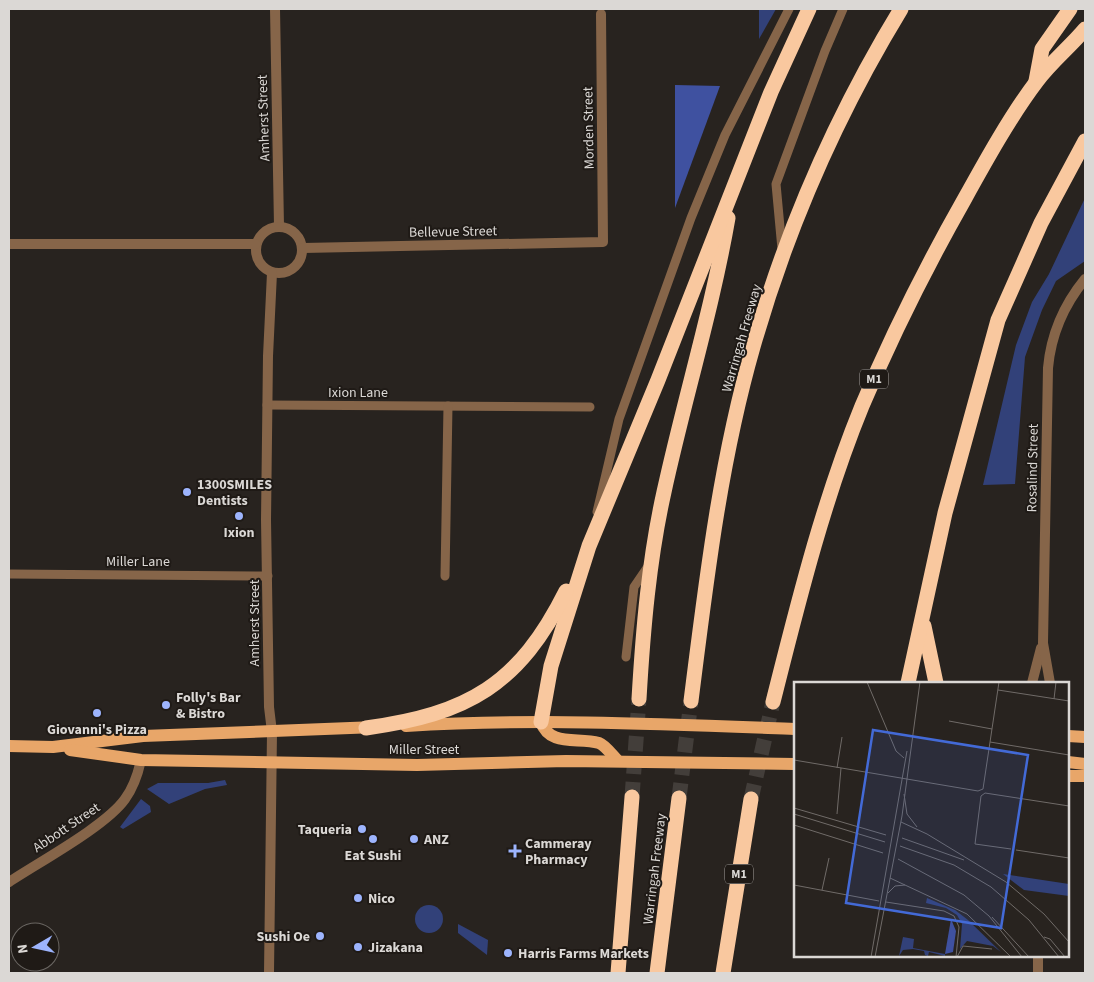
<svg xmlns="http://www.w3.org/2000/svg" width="1094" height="982" font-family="'Source Sans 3',sans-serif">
	<rect width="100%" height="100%" fill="#28231f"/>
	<g fill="#324179">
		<polygon points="759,9 776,9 759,39"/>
		<polygon points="1085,198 1085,261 1056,281 1042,310 1025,357 1015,484 983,485 1016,345 1032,302 1049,274"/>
		<polygon points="225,780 227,785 205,789 169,804 147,789 158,783 208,783"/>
		<polygon points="141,799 150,806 151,812 123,829 120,827"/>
		<circle cx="429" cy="919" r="14"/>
		<polygon points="458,924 488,940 487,955 458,933"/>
	</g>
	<polygon fill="#3f51a0" points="675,85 720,86 675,208"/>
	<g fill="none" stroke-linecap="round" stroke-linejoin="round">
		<g stroke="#433e3a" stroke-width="15" stroke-dasharray="15 8" stroke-linecap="butt">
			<polyline points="632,797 639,699"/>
			<polyline points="679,798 691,701"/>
			<polyline points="751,799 773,702"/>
		</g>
		<g stroke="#866549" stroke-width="9">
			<polyline points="782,249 776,184 825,51 843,9"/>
			<polyline points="267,405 590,407"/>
			<polyline points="597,512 619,419 691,218 725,135 789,9"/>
			<polyline points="9,574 268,576"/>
			<polyline points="445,576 448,406"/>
			<polyline points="626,657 634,587 649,565"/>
		</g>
		<g stroke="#866549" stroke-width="10">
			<polyline points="275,9 279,226"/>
			<circle cx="279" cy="250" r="23"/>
			<polyline points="9,244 256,244"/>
			<polyline points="303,248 603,242 601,14"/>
			<polyline points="1032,683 1041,648"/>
			<path d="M1050,683L1043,643L1048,368C1051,334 1063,306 1085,279"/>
			<path d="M9,882C39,862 106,826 125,799C133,788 138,774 141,760"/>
			<polyline points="269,973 272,732 269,707 266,520 268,356 272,273"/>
			<polyline points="1038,973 1038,956"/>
		</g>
		<g stroke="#e8a669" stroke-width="12">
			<path d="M541,722C550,747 577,737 599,743C605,745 613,756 618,761"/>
			<path d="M406,726C536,718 665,724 795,729"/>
			<polyline points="1068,736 1085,737"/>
			<polyline points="9,746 53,747 143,736 376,727"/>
			<polyline points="70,750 141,760 417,765 566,761 795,764"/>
			<polyline points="1068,762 1085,764"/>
			<polyline points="1068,776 1085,776"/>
		</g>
		<g stroke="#f9c89f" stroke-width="15">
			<polyline points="1036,81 1042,49 1070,9"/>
			<polyline points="924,626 936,683"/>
			<polyline points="908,683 945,513 998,320 1041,223 1085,141"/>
			<path d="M639,699C643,630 649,559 664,492C684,400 712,310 728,218"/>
			<path d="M691,701C706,582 720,462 753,347C787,228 837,114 901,9"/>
			<path d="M773,702C798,603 823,501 862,406C892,335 926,267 964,200C985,162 1011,115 1037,81C1051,62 1070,47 1085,29"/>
			<polyline points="541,722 551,666 589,546 658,380 771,92 809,9"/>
			<path d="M366,728C468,714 519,685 566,591"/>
			<polyline points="618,973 632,797"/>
			<polyline points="657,973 679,798"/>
			<polyline points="723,973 751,799"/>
		</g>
	</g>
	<g fill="#9db4fd" stroke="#1f1a16" stroke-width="2">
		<circle cx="187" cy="492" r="5"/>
		<circle cx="239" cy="516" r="5"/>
		<circle cx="166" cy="705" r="5"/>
		<circle cx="97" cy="713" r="5"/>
		<circle cx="362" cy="829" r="5"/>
		<circle cx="373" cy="839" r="5"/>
		<circle cx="414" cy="839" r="5"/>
		<path d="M512.5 843.5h5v5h5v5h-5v5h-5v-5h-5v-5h5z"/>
		<circle cx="358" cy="898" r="5"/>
		<circle cx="320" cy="936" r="5"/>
		<circle cx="358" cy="947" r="5"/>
		<circle cx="508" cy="953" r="5"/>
	</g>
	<g text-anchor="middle" stroke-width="4" stroke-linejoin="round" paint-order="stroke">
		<g fill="#1f1a16" stroke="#a39f9c" stroke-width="1">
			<rect x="860" y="369.5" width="28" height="19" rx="4"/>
			<rect x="725" y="864.5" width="28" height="19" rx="4"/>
		</g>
		<g font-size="12" font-weight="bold" fill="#dbd8d5">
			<text x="874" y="383">M1</text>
			<text x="739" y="878">M1</text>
		</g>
		<g font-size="14" fill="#dbd8d5" stroke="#1f1a16">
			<text transform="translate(263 118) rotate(-92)" y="5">Amherst Street</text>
			<text transform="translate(588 128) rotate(-91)" y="5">Morden Street</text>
			<text transform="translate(453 231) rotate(-1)" y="5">Bellevue Street</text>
			<text transform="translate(741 338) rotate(-74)" y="5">Warringah Freeway</text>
			<text x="358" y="397">Ixion Lane</text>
			<text transform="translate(1032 468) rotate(-89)" y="5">Rosalind Street</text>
			<text x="138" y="566">Miller Lane</text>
			<text transform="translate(254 623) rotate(-90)" y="5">Amherst Street</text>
			<text x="424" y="754">Miller Street</text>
			<text transform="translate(66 827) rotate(-34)" y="5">Abbott Street</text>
			<text transform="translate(654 869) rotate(-83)" y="5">Warringah Freeway</text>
		</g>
		<g font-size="14" font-weight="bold" fill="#dbd8d5" stroke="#1f1a16" text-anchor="start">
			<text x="197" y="489">1300SMILES<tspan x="197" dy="16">Dentists</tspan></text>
			<text x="239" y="537" text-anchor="middle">Ixion</text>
			<text x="176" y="702">Folly's Bar<tspan x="176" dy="16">&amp; Bistro</tspan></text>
			<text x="97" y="734" text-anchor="middle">Giovanni's Pizza</text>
			<text x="352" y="834" text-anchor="end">Taqueria</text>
			<text x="424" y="844">ANZ</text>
			<text x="525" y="848">Cammeray<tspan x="525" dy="16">Pharmacy</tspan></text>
			<text x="373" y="860" text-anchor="middle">Eat Sushi</text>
			<text x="368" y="903">Nico</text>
			<text x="310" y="941" text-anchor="end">Sushi Oe</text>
			<text x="368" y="952">Jizakana</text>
			<text x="518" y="958">Harris Farms Markets</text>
		</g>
	</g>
	<g transform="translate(794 682)">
		<rect width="275" height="275" fill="#28231f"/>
		<path d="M209,192L275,202V214L230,208ZM133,216L161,228L174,238L207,270L199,264L173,259L166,267L168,242L163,233L152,226L132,221ZM109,255L120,257L119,266L151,272V274L135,270L134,274L131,273L130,269L119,267L109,268L105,274Z" fill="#324179"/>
		<path d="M157,237L162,249L159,270L151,272Z" fill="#3f51a0"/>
		<path fill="none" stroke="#706b68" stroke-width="1" d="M73,0L102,69L110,76M204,8L275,19M260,17L262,0M155,39L198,47M196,60L275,73M0,78L184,109L189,107M43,86L48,55M189,107L205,0M110,112L113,132L123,145M187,114L191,111L275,124M187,114L181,162L217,167M0,126L92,153M0,132L91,160M43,132L47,86M107,140L133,152L212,200L250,232L275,260M0,143L89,171M108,156L170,178M106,164L160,183L197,205L235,238L265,275M222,168L275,176M104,177L170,213L195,234L228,275M96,196L173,232L217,275M0,203L85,219M28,208L35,176M94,211L101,204L111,203M92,220L150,229L160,234L165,245L162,275M198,235L235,275M250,255L256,257L271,275M77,275L113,69M81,275L108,134L126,0M163,275L169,264L198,267"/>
		<path fill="#436ad7" fill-opacity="0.15" stroke="#436ad7" stroke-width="2.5" d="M79,48L234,73L207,246L52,221Z"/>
		<rect width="275" height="275" fill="none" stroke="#dbd8d5" stroke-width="2.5"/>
	</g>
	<rect width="1094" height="982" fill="none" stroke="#dbd8d5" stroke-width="20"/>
	<g transform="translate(35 947) rotate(261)"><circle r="24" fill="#1f1a16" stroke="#6a6662"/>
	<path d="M0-4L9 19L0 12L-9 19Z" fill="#9db4fd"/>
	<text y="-8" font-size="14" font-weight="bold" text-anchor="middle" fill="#dbd8d5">N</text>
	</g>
</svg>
